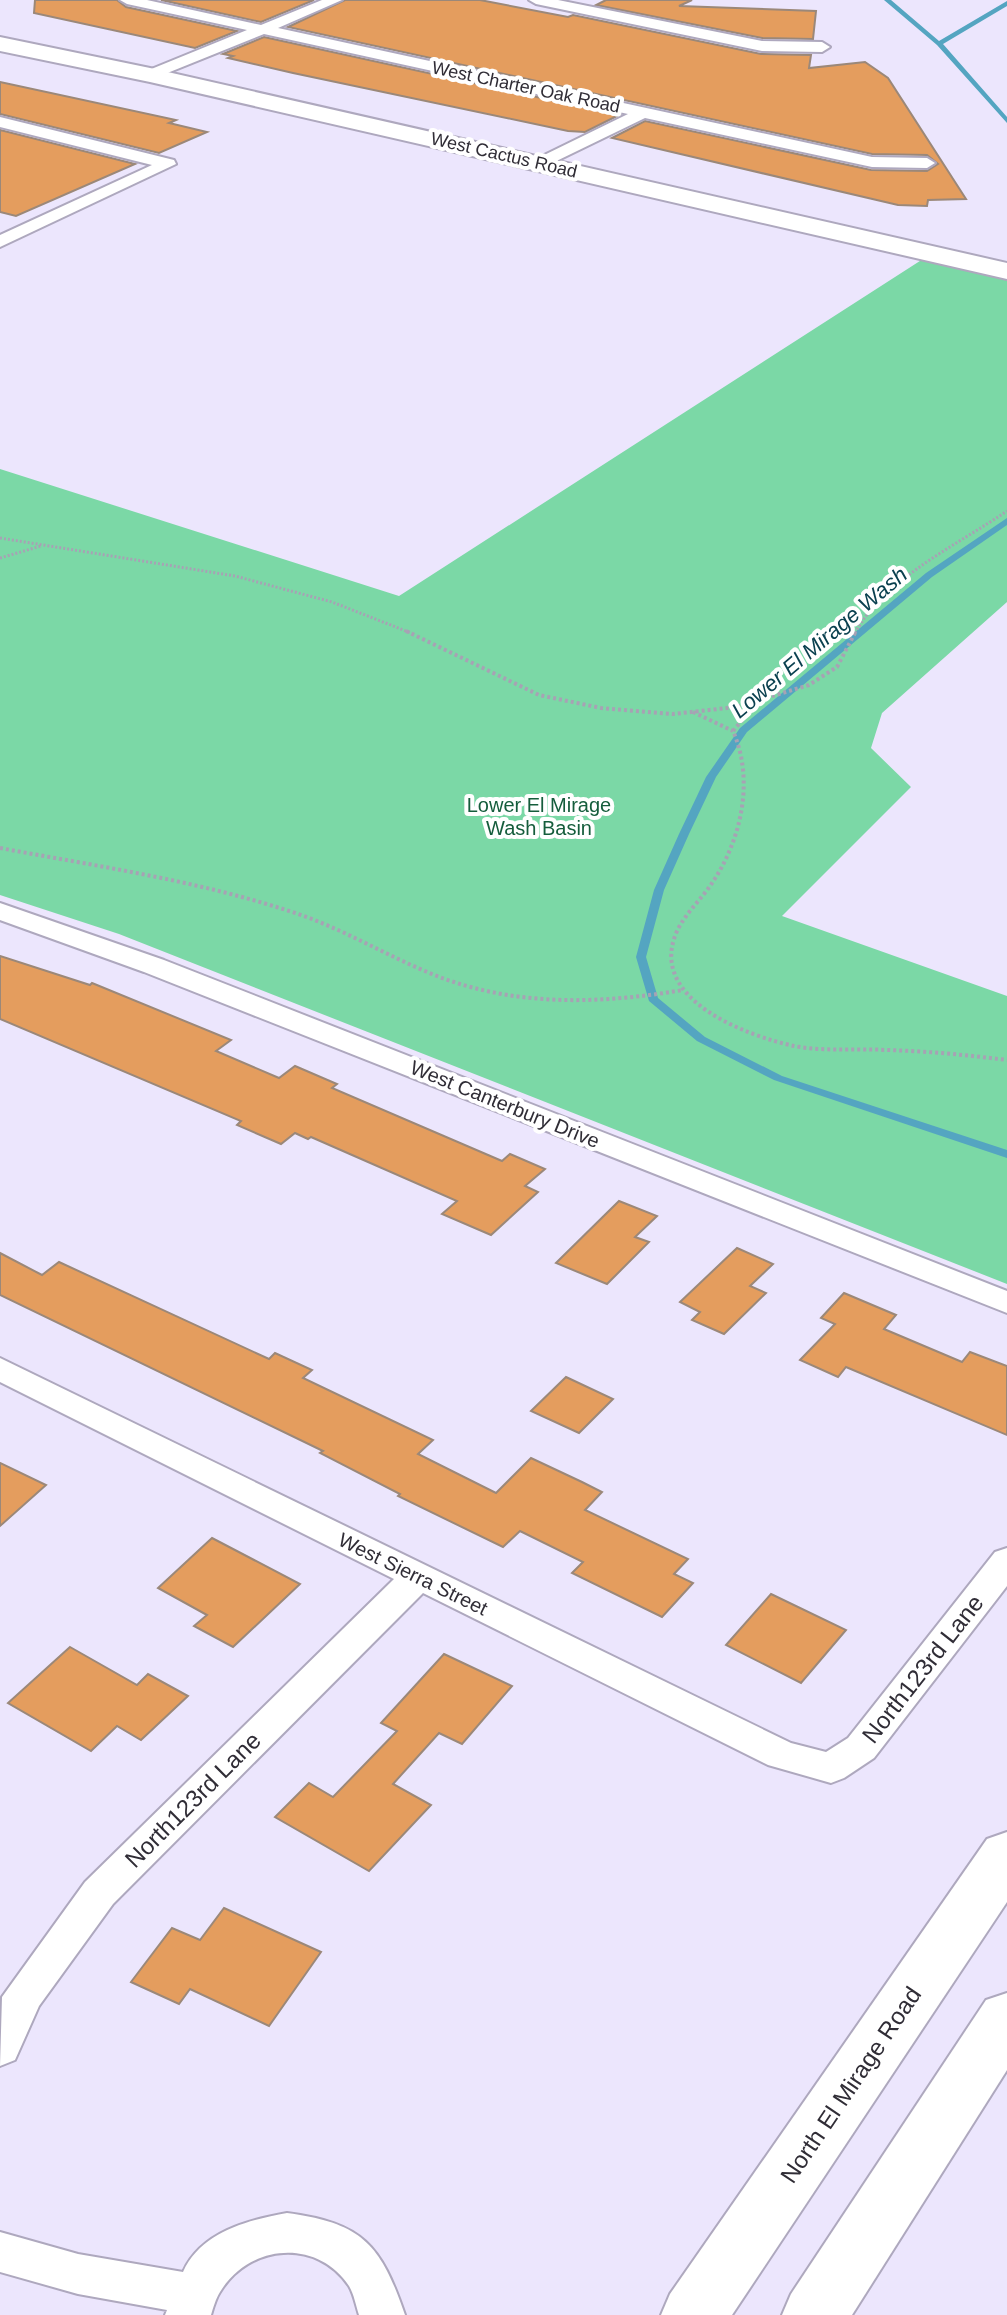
<svg xmlns="http://www.w3.org/2000/svg" width="1007" height="2315" font-family="Arial,sans-serif">
	<rect width="100%" height="100%" fill="#ece6fd"/>
	<polygon fill="#7bd8a6" points="923,259 1007,280 1007,602 882,713 871,748 911,787 782,916 1007,996 1007,1284 119,934 0,895 0,469 399,596"/>
	<g fill="none" stroke-linecap="round" stroke-linejoin="round">
		<g fill="#54a5c1" fill-rule="evenodd">
			<polygon points="884,0 891,0 939,41 1007,1 1007,6 943,44 1007,117 1007,123 937,45"/>
			<polygon points="1007,518 1007,525 932,577 747,732 716,777 689,834 664,890 646,957 658,998 705,1037 782,1076 1007,1150 1007,1158 774,1080 697,1041 649,1001 636,957 654,890 679,834 706,777 740,728 926,573"/>
		</g>
	</g>
	<g fill="#e49d5e" stroke="#9b8879" stroke-width="2">
		<polygon points="35,0 117,0 126,7 237,31 195,48 34,13"/>
		<polygon points="161,0 314,0 261,22"/>
		<polygon points="345,0 480,0 568,17 573,15 761,54 811,55 809,68 865,62 888,78 966,199 928,200 927,206 898,205 612,138 645,121 871,170 927,171 938,164 927,155 872,154 288,27"/>
		<polygon points="606,0 692,0 679,6 816,11 813,39 762,38 596,5"/>
		<polygon points="264,37 619,115 585,132 568,131 293,73 228,58 233,56 223,54"/>
		<polygon points="0,82 176,120 169,123 207,132 159,153 0,114"/>
		<polygon points="0,130 135,164 16,216 0,212"/>
		<polygon points="0,956 90,985 92,983 231,1040 216,1051 279,1078 295,1066 337,1084 332,1088 502,1161 510,1154 545,1169 525,1186 538,1192 491,1235 442,1214 457,1201 311,1137 308,1139 295,1133 281,1144 237,1125 241,1121 0,1019"/>
		<polygon points="619,1201 657,1216 635,1237 649,1242 607,1284 556,1263"/>
		<polygon points="737,1248 773,1264 750,1286 766,1293 724,1334 692,1320 700,1312 680,1302"/>
		<polygon points="0,1253 42,1275 59,1262 269,1359 275,1353 312,1370 303,1378 433,1440 418,1454 496,1493 531,1458 582,1482 602,1492 585,1510 688,1559 674,1574 693,1583 662,1617 572,1573 583,1562 520,1531 503,1547 398,1496 400,1494 320,1453 323,1451 0,1295"/>
		<polygon points="844,1293 896,1315 884,1329 962,1362 970,1352 1007,1366 1007,1435 846,1367 838,1377 800,1360 835,1324 821,1318"/>
		<polygon points="566,1377 613,1399 579,1433 531,1411"/>
		<polygon points="0,1463 46,1485 0,1526"/>
		<polygon points="212,1538 300,1584 233,1647 194,1626 207,1615 158,1588"/>
		<polygon points="771,1594 846,1630 801,1683 726,1645"/>
		<polygon points="70,1647 137,1685 148,1674 188,1696 141,1740 117,1726 91,1751 8,1703"/>
		<polygon points="444,1654 512,1686 462,1744 439,1733 393,1784 431,1805 369,1871 275,1817 309,1783 333,1797 397,1731 381,1723"/>
		<polygon points="224,1908 321,1952 269,2026 190,1989 179,2004 131,1982 172,1928 200,1940"/>
	</g>
	<g fill="none" stroke-linecap="round" stroke-linejoin="round">
		<defs>
			<g id="minor">
				<polygon points="120,0 147,0 261,25 322,0 342,0 278,28 872,157 927,158 935,163 927,168 872,167 645,118 540,169 534,168 532,164 534,160 628,114 264,34 150,80 144,78 144,72 247,30 127,4"/>
				<polygon points="529,0 558,0 762,41 822,42 830,47 822,52 762,51 536,4"/>
				<polygon points="0,117 174,160 176,164 0,247 0,235 152,165 0,127"/>
				<polygon points="0,903 164,960 1007,1291 1007,1313 144,972 0,920"/>
				<polygon points="0,1358 791,1743 826,1752 848,1738 995,1552 1007,1548 1007,1586 874,1758 844,1778 831,1783 768,1765 423,1593 113,1904 39,2006 15,2060 0,2066 2,1997 85,1882 394,1579 0,1382"/>
				<path d="M287,2213C363,2223 381,2245 405,2315H359C356,2306 354,2294 349,2286C317,2238 249,2244 220,2292C216,2298 213,2308 211,2315H165L167,2310L78,2294L0,2272V2232L78,2254L183,2272C201,2232 248,2220 287,2213Z"/>
			</g>
			<g id="secondary">
				<polygon points="0,37 150,68 1007,263 1007,279 150,82 0,51"/>
				<polygon points="1007,1832 1007,1902 732,2315 661,2315 670,2294 987,1839"/>
				<polygon points="1007,1993 1007,2070 852,2315 782,2315 791,2294 986,2000"/>
			</g>
		</defs>
		<use href="#minor" stroke="#aea8be" stroke-width="4"/>
		<use href="#secondary" stroke="#aea8be" stroke-width="4"/>
		<g stroke="#a7a2b4" stroke-width="3" stroke-dasharray="2 2" stroke-linecap="butt">
			<polyline points="0,538 235,576 332,602 411,633"/>
			<polyline points="0,558 41,546"/>
			<path d="M855,633C884,579 957,545 1007,511"/>
		</g>
		<g stroke="#a7a2b4" stroke-width="4" stroke-dasharray="3 3" stroke-linecap="butt">
			<polyline points="406,631 539,695 601,708 673,714 736,707 809,685 837,667 856,631"/>
			<path d="M758,701L733,731C755,781 741,842 710,886C698,903 682,917 675,936C651,1001 748,1036 794,1046C825,1052 855,1048 886,1050C926,1051 967,1055 1007,1060"/>
			<polyline points="693,712 733,731"/>
			<path d="M0,848C96,866 193,880 286,910C339,926 386,956 437,976C517,1007 600,1004 683,990"/>
		</g>
		<use href="#minor" fill="#fff" fill-rule="evenodd"/>
		<use href="#secondary" fill="#fff" fill-rule="evenodd"/>
	</g>
	<g text-anchor="middle" stroke-width="8" stroke-linejoin="round" paint-order="stroke">
		<g font-size="18" fill="#302d36" stroke="#fff">
			<text transform="translate(526 87) rotate(12)" y="6">West Charter Oak Road</text>
			<text transform="translate(504 155) rotate(13)" y="6">West Cactus Road</text>
		</g>
		<g font-size="20" fill="#155d3c" stroke="#fff">
			<text x="539" y="812">Lower El Mirage<tspan x="539" dy="23">Wash Basin</tspan></text>
		</g>
		<g font-size="20" fill="#302d36" stroke="#fff">
			<text transform="translate(505 1104) rotate(22)" y="7">West Canterbury Drive</text>
			<text transform="translate(413 1574) rotate(26)" y="7">West Sierra Street</text>
		</g>
		<g font-size="22" font-style="italic" fill="#0a404f" stroke="#fff">
			<text transform="translate(819 642) rotate(-40)" y="8">Lower El Mirage Wash</text>
		</g>
		<g font-size="24" fill="#302d36" stroke="#fff">
			<text transform="translate(923 1669) rotate(-52)" y="8">North123rd Lane</text>
			<text transform="translate(193 1800) rotate(-45)" y="8">North123rd Lane</text>
			<text transform="translate(851 2085) rotate(-56)" y="8">North El Mirage Road</text>
		</g>
	</g>
</svg>
